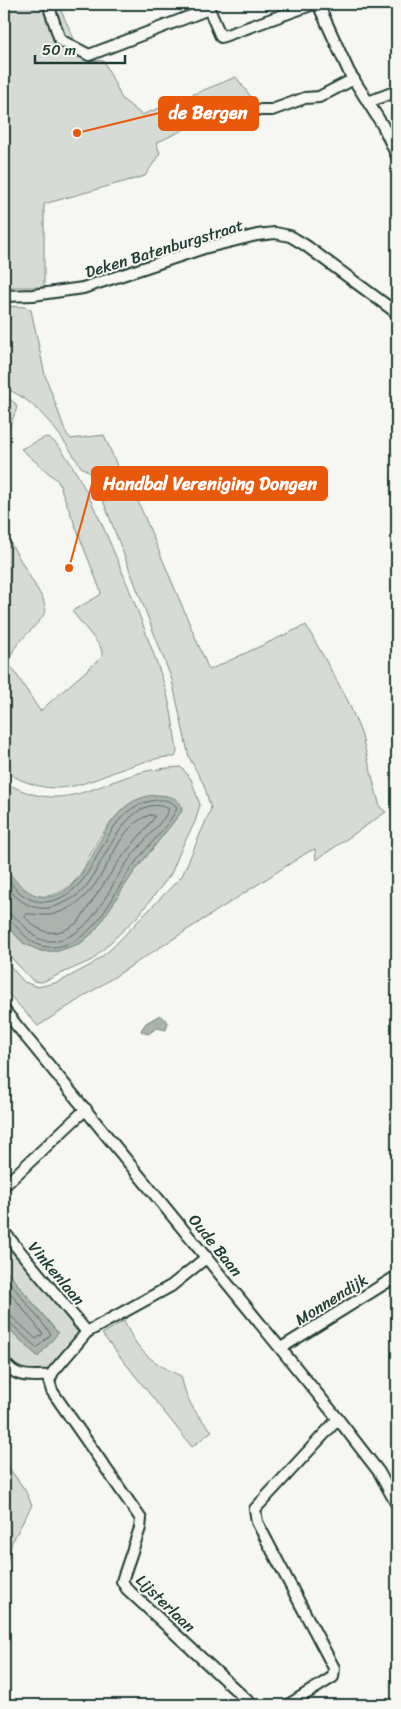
<svg xmlns="http://www.w3.org/2000/svg" width="401" height="1709" font-family="Sriracha,sans-serif">
	<rect width="100%" height="100%" fill="#f6f6f2"/>
	<filter id="ink" filterUnits="userSpaceOnUse"><feTurbulence type="fractalNoise" baseFrequency=".02" numOctaves="2"/><feDisplacementMap in="SourceGraphic" scale="10" xChannelSelector="R" yChannelSelector="G"/><feConvolveMatrix kernelMatrix="1 2 1 2 8 2 1 2 1" color-interpolation-filters="sRGB"/></filter>
	<g filter="url(#ink)">
		<g fill="#d6dbd6" stroke="#7a8c85">
			<polygon points="4,4 58,4 80,52 91,60 104,61 122,99 142,115 236,77 251,97 156,143 160,153 145,176 44,204 44,287 4,287"/>
			<path d="M4,306L25,307L31,310L45,375L66,433L71,439L104,435L121,475L129,480L209,670L306,625L348,701L361,733L380,807L386,812L316,860L315,849L308,852L38,1026L4,989V959L24,982L38,987L59,982L91,965L111,949L182,876L211,809L204,785L189,757L172,680L99,490L88,471L81,467C62,437 38,400 4,388Z"/>
			<polygon points="4,395 15,403 17,408 4,440"/>
			<path d="M46,437C78,443 151,644 163,681C171,704 174,729 177,752L175,757C162,756 147,761 134,765C81,783 58,803 4,771V532L43,599L46,610C38,629 11,642 9,663L40,711L102,657V652L100,646L72,611L100,595L101,592L58,481L21,449Z"/>
			<path d="M181,767L191,779L200,805L195,822L182,847L171,874L138,916L92,960L42,982L33,981L4,950V922L23,943L41,951H58L81,943L92,934L134,872L182,811L155,795C123,802 104,827 90,855C86,864 82,873 75,881C66,891 51,898 38,896C25,894 9,878 4,866C0,856 4,797 4,782C61,813 84,789 139,773C152,769 167,768 181,767Z"/>
			<polygon points="4,1238 79,1334 46,1372 20,1371 4,1351 4,1324 38,1357 58,1333 4,1268"/>
			<path d="M124,1321C138,1352 151,1362 181,1376C187,1402 194,1412 212,1431L192,1447L102,1334Z"/>
			<polygon points="4,1461 25,1490 32,1505 12,1542 4,1576"/>
		</g>
		<g fill="#aab3ae" stroke="#72847d">
			<path d="M159,795C170,796 182,798 182,811L134,872L97,928L81,943L58,951H41L23,943L4,922V865C24,897 53,912 80,876C95,855 102,830 121,811C131,800 145,795 159,795Z"/>
			<polygon points="160,1015 168,1022 166,1030 157,1028 148,1034 142,1032 141,1030 146,1023"/>
			<polygon points="4,1268 58,1333 38,1357 4,1324"/>
		</g>
		<g fill="none" stroke-linecap="round" stroke-linejoin="round">
			<g stroke="#576c65" stroke-width="1">
				<path d="M150,815H154V818L119,861L79,921C58,938 42,936 25,917V914C35,913 45,917 55,914C113,896 107,828 150,815Z"/>
				<path d="M4,874C10,883 18,893 28,898C48,909 72,895 84,878C104,851 113,808 151,801C160,799 170,799 176,806L177,809C164,832 144,849 130,870C116,890 105,917 86,933C76,942 61,948 47,947C24,945 18,920 4,919"/>
				<path d="M4,884C17,900 34,914 56,906C67,902 77,897 85,888C103,866 128,788 169,809L164,818C151,834 135,850 123,868C111,887 99,913 82,928C73,936 59,942 47,941C27,939 22,914 4,913"/>
				<polyline points="4,1275 51,1334 37,1348 9,1322 4,1321"/>
				<polyline points="4,1285 43,1334 36,1339 12,1317 4,1314"/>
			</g>
			<defs>
				<g id="minor">
					<polyline points="53,4 50,10 60,40 89,55 209,9 207,4"/>
					<polyline points="318,4 349,72 383,126 397,156"/>
					<polyline points="209,9 221,37 314,4"/>
					<polyline points="368,102 397,91"/>
					<polyline points="261,110 272,110 305,98 319,97 354,79"/>
					<polyline points="4,296 33,295 83,288 204,248 257,235 275,233 290,236 305,245 397,313"/>
					<polyline points="4,1010 338,1419 379,1472 397,1505"/>
					<polyline points="4,1186 86,1109"/>
					<polyline points="4,1232 87,1332"/>
					<polyline points="207,1257 171,1286 87,1332 53,1372 49,1381 52,1391 141,1519 140,1528 122,1581 127,1589 252,1705"/>
					<polyline points="281,1348 397,1276"/>
					<path d="M4,1362C18,1380 29,1375 50,1376"/>
					<polyline points="288,1705 333,1677 334,1668 257,1522 255,1509 338,1419"/>
				</g>
			</defs>
			<use href="#minor" stroke="#1f3d34" stroke-width="14"/>
			<use href="#minor" stroke="#f6f6f2" stroke-width="10"/>
		</g>
	</g>
	<g text-anchor="middle" stroke-width="4" stroke-linejoin="round" paint-order="stroke">
		<g font-size="16" fill="#1f3d34" stroke="#f6f6f2">
			<text transform="translate(164 248) rotate(-17)" y="6">Deken Batenburgstraat</text>
			<text transform="translate(216 1245) rotate(51)" y="6">Oude Baan</text>
			<text transform="translate(57 1273) rotate(50)" y="6">Vinkenlaan</text>
			<text transform="translate(331 1299) rotate(-32)" y="6">Monnendijk</text>
			<text transform="translate(166 1603) rotate(44)" y="6">Lijsterlaan</text>
		</g>
	</g>
	<path fill="none" stroke="#e8590c" stroke-width="2" d="M77 133L159 113M69 568L92 484"/>
	<g fill="#e8590c" stroke="#f6f6f2" stroke-width="2">
		<circle cx="77" cy="133" r="5"/>
		<circle cx="69" cy="568" r="5"/>
	</g>
	<g fill="#e8590c" stroke="#e8590c" stroke-width="2">
		<rect x="159" y="97" width="99" height="33" rx="5"/>
		<rect x="92" y="467" width="235" height="33" rx="5"/>
	</g>
	<g font-size="18" text-anchor="middle" font-weight="bold" fill="#fff">
		<text x="208" y="119">de Bergen</text>
		<text x="210" y="490">Handbal Vereniging Dongen</text>
	</g>
	<rect width="401" height="1709" fill="none" stroke="#f6f6f2" stroke-width="20"/>
	<rect x="10" y="10" width="381" height="1689" fill="none" stroke="#1f3d34" stroke-width="2" filter="url(#ink)"/>
	<path d="M35 55v8h90v-8" fill="none" stroke="#1f3d34" stroke-width="2.5"/>
	<text x="42" y="55" font-size="15" fill="#1f3d34" stroke="#f6f6f2" stroke-width="4" paint-order="stroke">50 m</text>
</svg>
